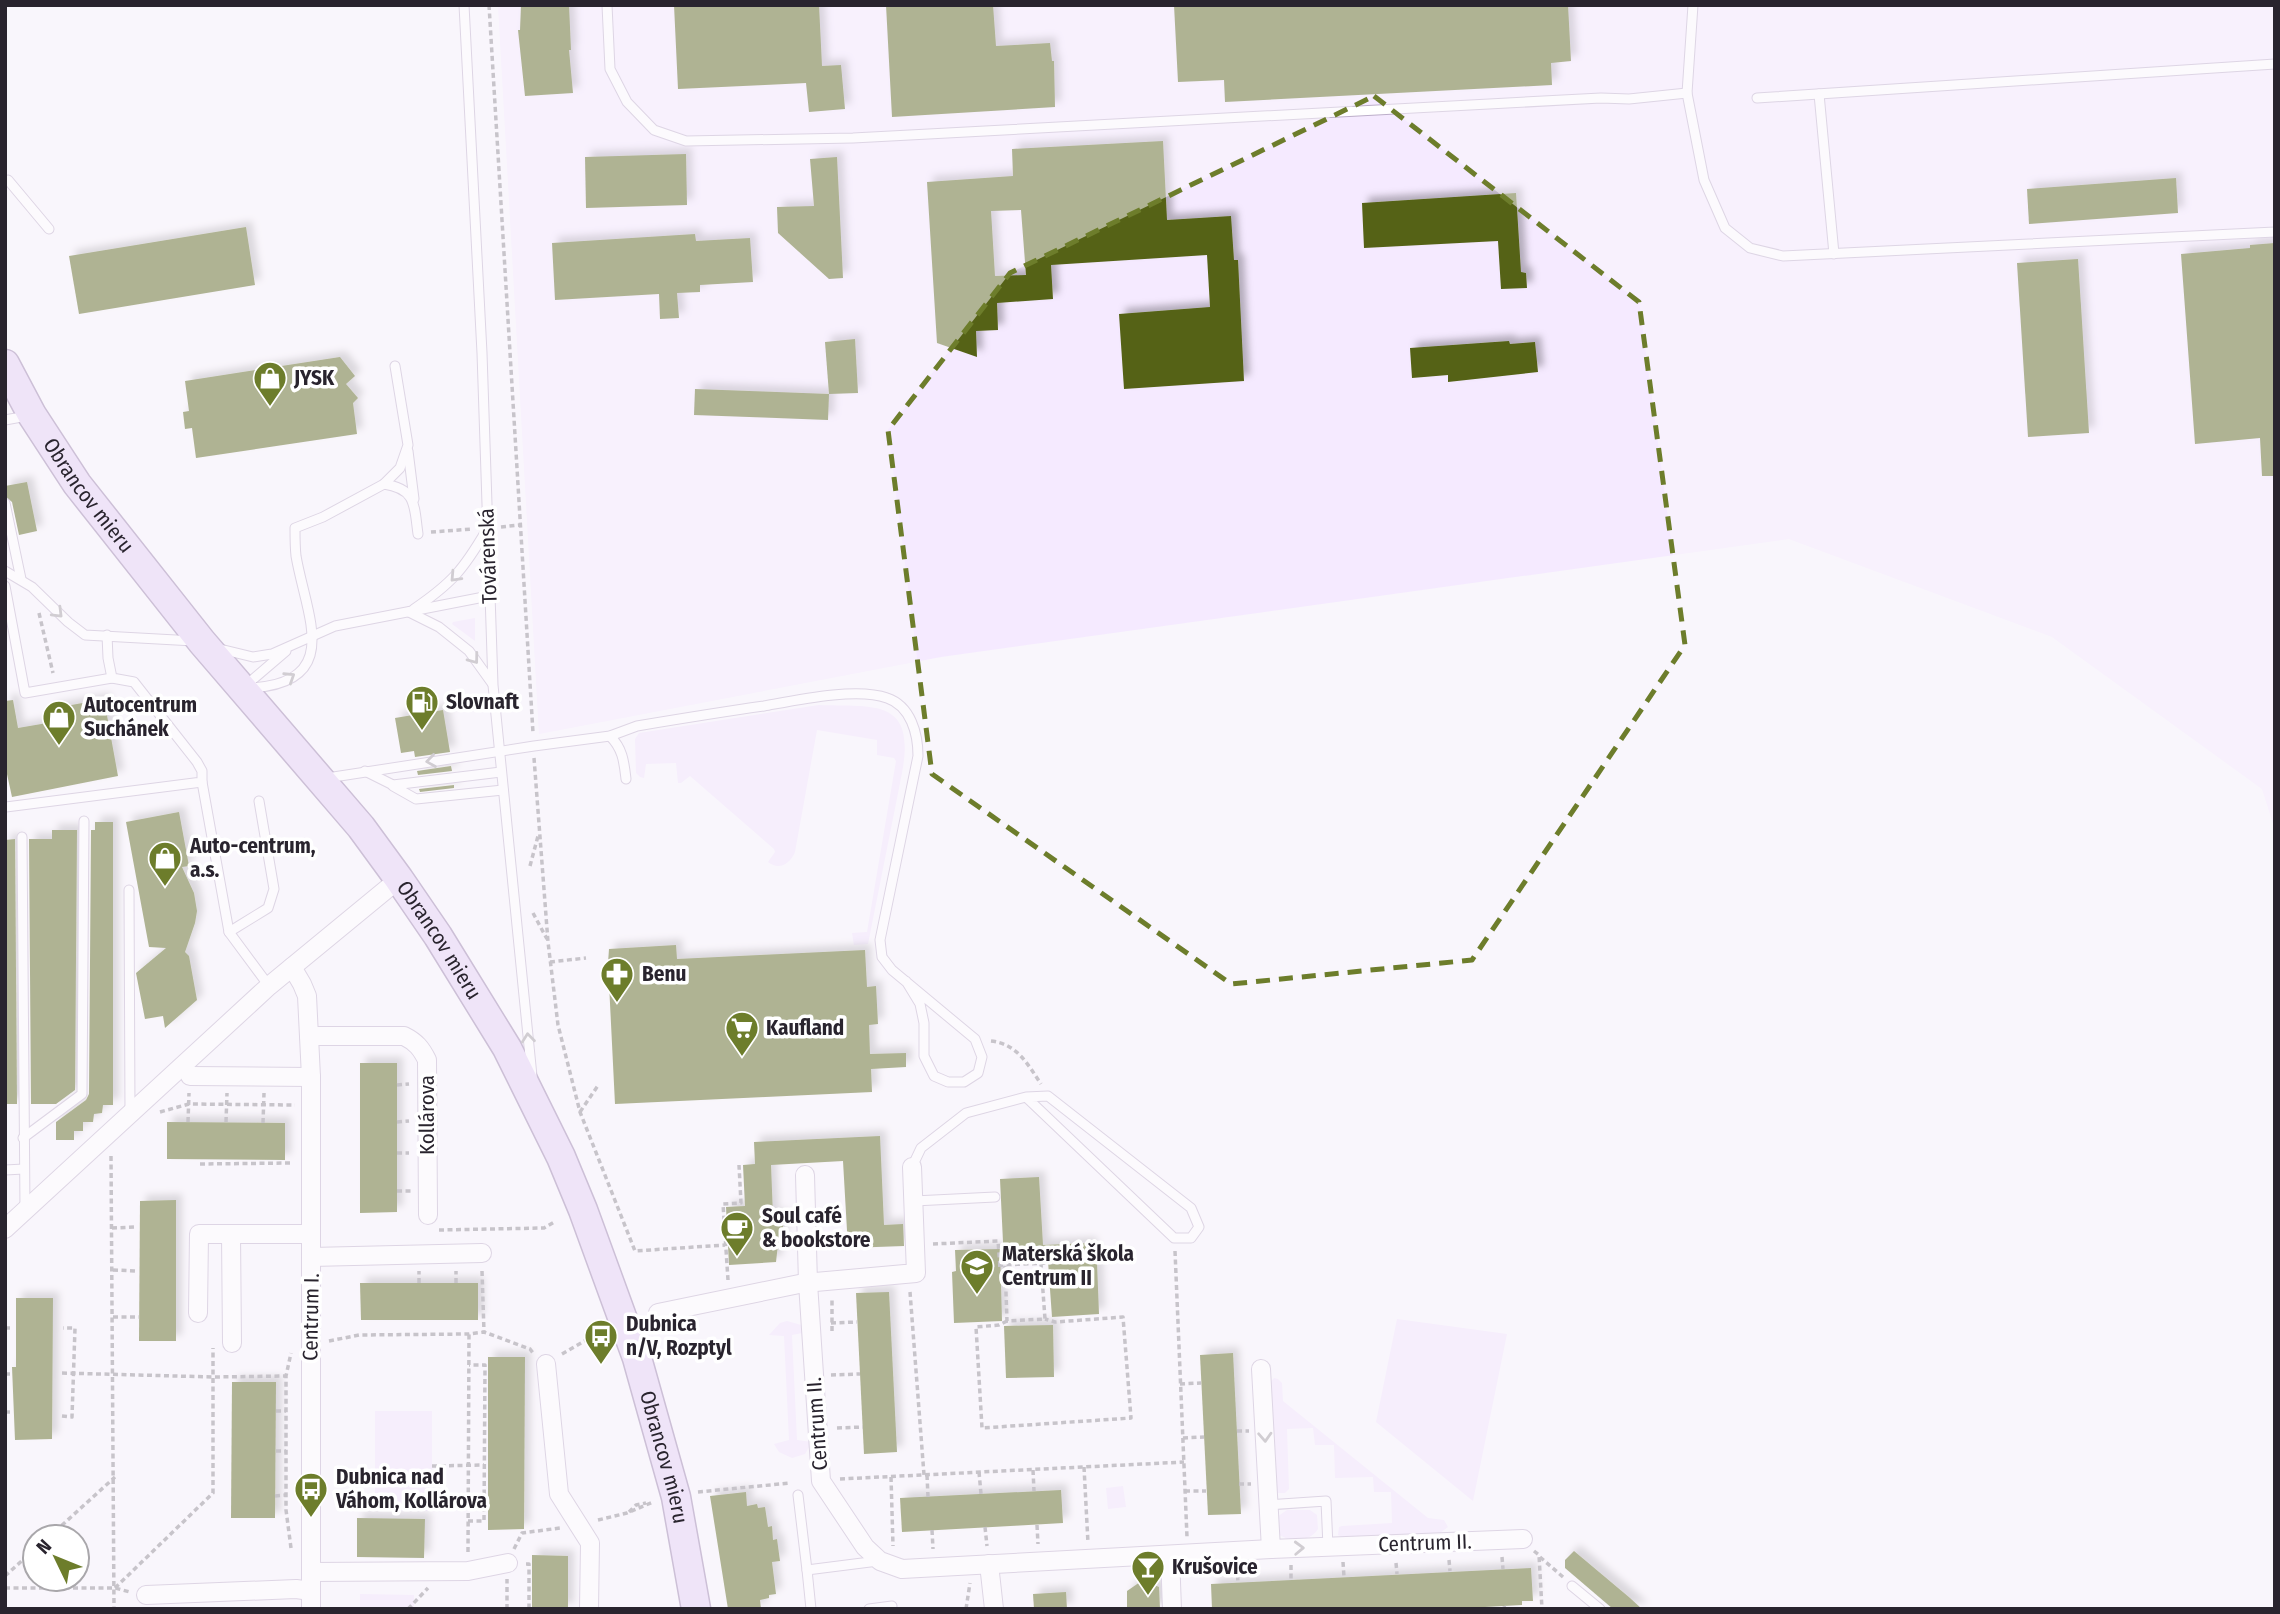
<svg xmlns="http://www.w3.org/2000/svg" width="2280" height="1614" font-family="'Fira Sans Condensed',sans-serif">
	<defs>
		<filter id="shadow"><feDropShadow dx="6" dy="-6" stdDeviation="3.5" flood-color="#0004"/></filter>
	</defs>
	<rect width="100%" height="100%" fill="#f9f6fc"/>
	<polygon fill="#f5eaff" points="498,5 2275,5 2275,830 2262,789 2052,637 1789,539 941,657 539,734"/>
	<g fill="#f1e4fd">
		<polygon points="475,618 475,641 452,624 453,622"/>
		<path d="M819,705C875,707 916,698 902,773L868,944L854,945L852,933L867,932L896,761L894,758L877,755V740L817,730L795,852C790,864 779,871 768,862L775,852L774,849L690,776L681,783H678L676,763L646,764L644,778L640,777L636,773L635,739L639,733Z"/>
		<polygon points="1397,1319 1507,1334 1473,1501 1376,1422"/>
		<polygon points="787,1321 801,1325 807,1332 792,1335 797,1440 812,1442 805,1454 792,1458 779,1452 774,1444 789,1440 784,1336 769,1335 780,1323"/>
		<polygon points="1274,1378 1278,1379 1282,1383 1283,1401 1428,1518 1444,1520 1448,1527 1440,1533 1342,1537 1338,1535 1339,1527 1342,1526 1392,1523 1391,1492 1374,1492 1373,1477 1335,1478 1334,1445 1315,1445 1313,1428 1287,1429 1289,1489 1285,1493 1277,1493 1274,1486 1269,1384"/>
		<rect x="375" y="1411" width="57" height="100"/>
		<polygon points="1123,1486 1126,1507 1108,1509 1106,1488"/>
		<path d="M1287,1510H1310L1317,1515L1318,1529C1310,1542 1290,1543 1278,1534L1277,1517Z"/>
		<polygon points="360,1594 414,1595 414,1609 360,1609"/>
	</g>
	<g fill="#546215" fill-rule="evenodd" filter="url(#shadow)">
		<polygon points="521,5 569,5 571,50 569,50 573,93 525,96 518,30 520,30"/>
		<polygon points="674,5 819,5 822,66 841,65 845,109 809,112 806,83 678,89"/>
		<polygon points="886,5 993,5 996,46 1050,43 1052,61 1054,61 1055,107 892,117"/>
		<polygon points="1174,5 1568,5 1571,61 1551,63 1552,85 1225,102 1224,80 1178,82"/>
		<path d="M1163,141L1167,220L1231,216L1234,260H1238L1244,381L1124,389L1119,314L1210,307L1207,255L1051,265L1053,299L997,303L998,330L976,331L977,357L937,343L927,182L1013,176L1012,149ZM1021,210L1026,275L995,276L991,211Z"/>
		<polygon points="686,154 687,205 586,208 585,157"/>
		<polygon points="837,157 843,278 829,279 778,233 777,207 814,206 810,159"/>
		<polygon points="2176,178 2178,213 2029,224 2027,189"/>
		<polygon points="1516,193 1521,272 1526,273 1527,288 1501,289 1498,241 1364,248 1362,203"/>
		<polygon points="246,227 255,285 79,314 69,256"/>
		<polygon points="695,234 696,241 750,238 753,282 700,285 700,292 677,293 679,318 660,319 659,294 555,300 552,243"/>
		<polygon points="2275,243 2275,476 2262,476 2260,438 2195,444 2181,254 2250,248 2250,245"/>
		<polygon points="2078,259 2089,433 2028,437 2017,263"/>
		<polygon points="855,339 858,393 829,394 825,342"/>
		<polygon points="1509,341 1510,344 1535,342 1538,372 1448,382 1448,375 1412,378 1410,348"/>
		<polygon points="340,357 355,376 346,384 358,398 353,403 357,434 196,458 192,428 185,429 183,412 189,411 185,381"/>
		<polygon points="695,389 829,394 828,420 694,415"/>
		<polygon points="27,482 37,531 19,535 12,502 5,496 5,486"/>
		<polygon points="104,699 118,776 12,797 5,765 5,701 13,700 18,728 53,722 50,709"/>
		<polygon points="443,710 450,752 415,757 414,751 401,753 395,718"/>
		<polygon points="451,766 452,771 418,775 417,771"/>
		<polygon points="454,785 454,788 420,792 419,789"/>
		<polygon points="179,812 189,866 182,867 194,893 197,911 195,923 185,952 189,956 197,1000 165,1028 163,1016 145,1019 136,973 166,948 149,947 126,822"/>
		<polygon points="95,822 113,822 113,1105 103,1105 102,1113 94,1114 93,1122 83,1122 83,1131 74,1131 74,1140 56,1140 56,1122 86,1100 89,1094 91,830 95,830"/>
		<polygon points="52,830 77,830 75,1090 56,1104 31,1104 29,839 52,839"/>
		<polygon points="15,839 17,1104 5,1104 5,840"/>
		<polygon points="676,945 677,959 865,950 867,987 876,986 878,1024 869,1025 870,1054 906,1053 906,1067 871,1069 872,1092 615,1104 608,963 609,949"/>
		<polygon points="360,1063 397,1063 397,1212 360,1213"/>
		<polygon points="167,1122 285,1123 285,1160 167,1159"/>
		<polygon points="880,1136 884,1225 903,1224 904,1246 848,1248 843,1161 771,1165 773,1216 783,1215 783,1234 779,1235 776,1262 729,1265 726,1207 745,1206 743,1165 755,1164 754,1142"/>
		<polygon points="1039,1177 1043,1245 1091,1243 1092,1264 1097,1263 1099,1314 1052,1317 1048,1261 1004,1263 1000,1179"/>
		<polygon points="176,1200 176,1341 139,1341 140,1201"/>
		<polygon points="1000,1249 1002,1321 954,1323 952,1272 956,1271 955,1250"/>
		<polygon points="360,1283 478,1283 478,1320 361,1320"/>
		<polygon points="889,1292 897,1452 864,1454 856,1293"/>
		<polygon points="16,1298 53,1298 52,1439 15,1440 12,1367 16,1367"/>
		<polygon points="1053,1325 1054,1377 1006,1378 1004,1326"/>
		<polygon points="1233,1353 1241,1514 1208,1515 1200,1355"/>
		<polygon points="488,1357 525,1357 524,1529 488,1530"/>
		<polygon points="232,1382 276,1382 275,1518 231,1518"/>
		<polygon points="1061,1490 1063,1523 902,1532 900,1498"/>
		<polygon points="746,1492 747,1506 757,1504 758,1508 765,1507 768,1527 772,1526 773,1540 777,1539 780,1561 772,1562 776,1594 769,1595 769,1598 760,1600 761,1609 728,1609 710,1496"/>
		<polygon points="357,1518 425,1519 424,1558 357,1557"/>
		<polygon points="1574,1551 1630,1598 1642,1609 1613,1609 1565,1568 1565,1560"/>
		<polygon points="532,1555 568,1556 568,1609 532,1609"/>
		<polygon points="1531,1568 1533,1601 1522,1601 1522,1605 1448,1609 1212,1609 1211,1584"/>
		<polygon points="1143,1580 1159,1587 1160,1609 1127,1609 1127,1591"/>
		<polygon points="1066,1592 1067,1609 1034,1609 1033,1594"/>
	</g>
	<g fill="none" stroke-linecap="round" stroke-linejoin="round">
		<defs>
			<g id="service">
				<polyline points="464,5 482,353 493,685 532,1076"/>
				<polyline points="607,5 610,69 627,102 654,130 686,141 853,138 1601,98 1629,99 1687,93"/>
				<polyline points="1693,5 1687,93 1704,180 1725,228 1750,248 1783,256 2275,232"/>
				<polyline points="1819,94 1834,254"/>
				<polyline points="1757,98 2275,64"/>
				<polyline points="5,181 8,180 49,229"/>
				<polyline points="5,420 27,416"/>
				<polyline points="408,451 414,499"/>
				<path d="M384,484C417,489 414,506 418,534"/>
				<polyline points="5,503 21,579"/>
				<polyline points="5,571 32,587 68,622 85,635 194,641"/>
				<polyline points="5,586 25,693 112,678"/>
				<path d="M414,609C452,583 463,570 486,531"/>
				<polyline points="409,612 439,627 469,651 492,683"/>
				<polyline points="220,649 253,657 272,654 335,626 489,596"/>
				<polyline points="244,687 286,651"/>
				<path d="M250,688C344,683 306,615 296,556C295,547 295,537 295,528L323,517L384,484L400,468L408,445L395,366"/>
				<path d="M610,736C623,749 624,762 626,779"/>
				<polyline points="365,771 393,785 501,772"/>
				<path d="M327,778L534,746L610,736L637,726C679,719 722,712 764,706C797,700 857,687 887,698C911,706 918,734 918,756L880,940L882,957L892,970L975,1039L982,1057L978,1073L964,1082H948L934,1076L924,1056V1023L920,1004L906,981"/>
				<polyline points="202,782 229,932 269,986"/>
				<polyline points="393,786 416,799 503,790"/>
				<polyline points="6,807 202,782 202,771 197,762 134,682 112,678 108,658 107,635"/>
				<polyline points="22,837 25,1209"/>
				<polyline points="129,890 130,1111"/>
				<polyline points="229,932 268,908 274,889 259,801"/>
				<polyline points="23,1138 82,1094 84,821"/>
				<polyline points="912,1167 921,1148 966,1113 1026,1097 1174,1238 1191,1238 1199,1227 1191,1208 1048,1096 1026,1097"/>
				<polyline points="5,1170 24,1169"/>
				<polyline points="914,1201 995,1197"/>
				<polyline points="798,1495 807,1570"/>
				<polyline points="1268,1505 1326,1501 1328,1547"/>
				<polyline points="1572,1586 1600,1609"/>
				<polyline points="811,1609 807,1570 878,1561"/>
				<polyline points="869,1609 892,1606"/>
			</g>
			<g id="minor">
				<polyline points="292,967 302,984 307,996 311,1077 311,1609"/>
				<path d="M309,1036H404C416,1042 421,1048 427,1060L428,1215"/>
				<polyline points="190,1076 311,1077"/>
				<polyline points="805,1175 808,1283 821,1481 865,1547 880,1561 902,1569 1271,1549 1523,1539"/>
				<polyline points="5,1229 269,986 399,879"/>
				<polyline points="231,1234 232,1343"/>
				<polyline points="311,1257 482,1253"/>
				<polyline points="198,1313 199,1234 311,1234"/>
				<polyline points="658,1313 804,1283 916,1273 912,1167"/>
				<polyline points="546,1364 559,1494 590,1543 589,1609"/>
				<polyline points="1261,1369 1271,1549"/>
				<polyline points="1170,1555 1172,1609"/>
				<polyline points="989,1564 994,1609"/>
				<polyline points="311,1572 468,1571 508,1563"/>
				<polyline points="146,1595 296,1589 311,1591"/>
			</g>
			<g id="primary">
				<path id="s1" d="M5,364L32,415L77,484L202,642L361,827L399,879L438,936L507,1048L561,1157L583,1210L637,1358L676,1497L696,1609"/>
			</g>
		</defs>
		<use href="#service" stroke="#bcaec9" stroke-width="11"/>
		<use href="#minor" stroke="#bcaec9" stroke-width="20"/>
		<use href="#primary" stroke="#967eaa" stroke-width="31"/>
		<g stroke="#8b878f" stroke-width="3.5" stroke-dasharray="5 3.5" stroke-linecap="butt">
			<polyline points="489,5 533,733"/>
			<polyline points="501,527 520,525"/>
			<polyline points="431,532 472,529"/>
			<polyline points="39,613 53,673"/>
			<polyline points="534,758 548,942 558,1025 580,1112 635,1251 725,1245"/>
			<polyline points="530,866 538,836"/>
			<polyline points="533,913 547,939"/>
			<polyline points="550,962 586,958"/>
			<path d="M991,1041C1017,1044 1027,1063 1041,1084"/>
			<polyline points="397,1085 409,1084"/>
			<polyline points="160,1112 189,1104 295,1105"/>
			<polyline points="580,1112 599,1084"/>
			<polyline points="188,1122 189,1093"/>
			<polyline points="226,1122 227,1093"/>
			<polyline points="397,1122 409,1121"/>
			<polyline points="263,1123 264,1093"/>
			<polyline points="397,1153 409,1153"/>
			<polyline points="111,1156 114,1609"/>
			<polyline points="200,1164 292,1163"/>
			<polyline points="397,1191 412,1191"/>
			<polyline points="112,1228 136,1227"/>
			<polyline points="439,1230 544,1228 556,1221"/>
			<polyline points="933,1244 998,1241 1000,1266"/>
			<polyline points="1175,1251 1187,1537"/>
			<polyline points="981,1266 1067,1262"/>
			<polyline points="1005,1266 1007,1321 1045,1319 1041,1264"/>
			<polyline points="113,1270 136,1271"/>
			<polyline points="482,1271 484,1332"/>
			<polyline points="728,1280 723,1204 741,1203 739,1165"/>
			<polyline points="419,1283 419,1271"/>
			<polyline points="456,1283 456,1271"/>
			<polyline points="910,1292 924,1475"/>
			<polyline points="113,1317 139,1317"/>
			<polyline points="1007,1321 999,1325 976,1327 982,1428 1131,1418 1123,1317 1055,1322 1045,1319"/>
			<polyline points="831,1323 857,1322"/>
			<polyline points="5,1328 13,1328"/>
			<polyline points="832,1331 832,1297"/>
			<polyline points="329,1341 359,1335 469,1334 484,1332 530,1349 533,1353"/>
			<polyline points="562,1354 595,1335"/>
			<polyline points="62,1373 214,1377 286,1376"/>
			<polyline points="5,1374 12,1374"/>
			<polyline points="831,1375 860,1374"/>
			<polyline points="1180,1384 1201,1383"/>
			<polyline points="276,1411 286,1411"/>
			<polyline points="5,1412 11,1412"/>
			<polyline points="62,1416 72,1417 75,1328 63,1328"/>
			<polyline points="837,1428 863,1427"/>
			<polyline points="1237,1431 1249,1431"/>
			<polyline points="1183,1438 1204,1437"/>
			<polyline points="276,1451 286,1451"/>
			<polyline points="432,1466 484,1465"/>
			<polyline points="1084,1467 1088,1543"/>
			<polyline points="1033,1470 1034,1491"/>
			<polyline points="979,1472 981,1494"/>
			<polyline points="927,1475 928,1497"/>
			<polyline points="891,1477 893,1546"/>
			<polyline points="840,1479 1184,1462"/>
			<polyline points="1239,1484 1251,1484"/>
			<polyline points="1185,1491 1206,1491"/>
			<polyline points="698,1492 790,1483"/>
			<polyline points="275,1496 286,1495"/>
			<polyline points="629,1512 636,1505 646,1503"/>
			<polyline points="598,1520 627,1513 653,1502"/>
			<polyline points="468,1521 484,1521 485,1365 469,1365"/>
			<polyline points="1037,1525 1038,1544"/>
			<polyline points="985,1527 987,1546"/>
			<polyline points="932,1530 933,1549"/>
			<polyline points="49,1537 115,1477"/>
			<polyline points="291,1548 286,1510 286,1376 291,1353"/>
			<polyline points="514,1549 522,1533 560,1528"/>
			<polyline points="1534,1551 1539,1555 1542,1609"/>
			<polyline points="468,1552 469,1334"/>
			<polyline points="1502,1557 1503,1569"/>
			<polyline points="1540,1557 1563,1577"/>
			<polyline points="1449,1560 1450,1571"/>
			<polyline points="1343,1562 1344,1577"/>
			<polyline points="1396,1563 1397,1574"/>
			<polyline points="526,1564 529,1564 529,1609"/>
			<polyline points="1291,1565 1291,1580"/>
			<polyline points="1237,1567 1238,1583"/>
			<polyline points="5,1576 35,1549"/>
			<polyline points="5,1588 115,1588 130,1592"/>
			<polyline points="115,1588 213,1493 213,1348"/>
			<polyline points="1504,1606 1505,1609"/>
			<polyline points="1453,1608 1453,1609"/>
			<polyline points="408,1609 428,1588"/>
			<polyline points="507,1609 507,1579"/>
			<polyline points="966,1609 970,1583"/>
		</g>
		<use href="#service" stroke="#fff" stroke-width="9"/>
		<use href="#minor" stroke="#fff" stroke-width="18"/>
		<use href="#primary" stroke="#e3cef4" stroke-width="28"/>
	</g>
	<defs><path id="oneway-chevron" d="M-2-3.5L2.5 0L-2 3.5" fill="none" stroke-width="1.6" stroke-linecap="round" stroke-linejoin="round" transform="scale(1.75)"/></defs>
	<g stroke="#9f9ca1">
		<use href="#oneway-chevron" transform="translate(455 577) rotate(133)"/>
		<use href="#oneway-chevron" transform="translate(58 613) rotate(45)"/>
		<use href="#oneway-chevron" transform="translate(474 659) rotate(53)"/>
		<use href="#oneway-chevron" transform="translate(290 677) rotate(-33)"/>
		<use href="#oneway-chevron" transform="translate(431 761) rotate(172)"/>
		<use href="#oneway-chevron" transform="translate(528 1038) rotate(-96)"/>
		<use href="#oneway-chevron" transform="translate(1265 1437) rotate(87)"/>
		<use href="#oneway-chevron" transform="translate(1299 1548) rotate(-2)"/>
	</g>
	<path d="M0 0H2280V1614H0ZM1374,96L1639,302L1685,645L1472,960L1231,984L932,774L888,430L1010,273Z" fill="#f9f6fc" fill-opacity=".55" fill-rule="evenodd"/>
	<path fill="none" stroke="#6d7d2b" stroke-width="5" stroke-dasharray="14 9" stroke-linejoin="round" d="M1374,96L1639,302L1685,645L1472,960L1231,984L932,774L888,430L1010,273Z"/>
	<defs>
		<symbol id="shop-pin" viewBox="-11 -11 22 30"><path d="M0 17L-7.5 6A9.5 9.5 0 1 1 7.5 6Z" fill="#6d7d2b" stroke="#fff"/><path d="M-5-2.5h2.3a2.7 3.5 0 0 1 5.4 0H5L5.5 6h-11ZM-1.5-2.5h3a1.5 2.3 0 0 0-3 0Z" fill="#fff"/></symbol>
		<symbol id="fuel-pin" viewBox="-11 -11 22 30"><path d="M0 17L-7.5 6A9.5 9.5 0 1 1 7.5 6Z" fill="#6d7d2b" stroke="#fff"/><path d="M-5.5-6h7V0h2V4h1.3V-2.5L3-4.5l.8-.8L6-3V5H2.5V1h-1V6h-7ZM-4.2-4.7v3.2H.2V-4.7Z" fill="#fff"/></symbol>
		<symbol id="pharmacy-pin" viewBox="-11 -11 22 30"><path d="M0 17L-7.5 6A9.5 9.5 0 1 1 7.5 6Z" fill="#6d7d2b" stroke="#fff"/><path d="M-2-6h4v4h4v4h-4v4h-4v-4h-4v-4h4Z" fill="#fff"/></symbol>
		<symbol id="supermarket-pin" viewBox="-11 -11 22 30"><path d="M0 17L-7.5 6A9.5 9.5 0 1 1 7.5 6Z" fill="#6d7d2b" stroke="#fff"/><path d="M-6-5.5h2.5l.6 2H6L4.5 2H-2.5L-4.4-4H-6ZM-1.5 3.2a1.3 1.3 0 1 0 .1 0ZM3 3.2a1.3 1.3 0 1 0 .1 0Z" fill="#fff"/></symbol>
		<symbol id="cafe-pin" viewBox="-11 -11 22 30"><path d="M0 17L-7.5 6A9.5 9.5 0 1 1 7.5 6Z" fill="#6d7d2b" stroke="#fff"/><path d="M-5.5-4.5H6V0H3Q3 3.5 0 3.5H-2.5Q-5.5 3.5-5.5 0ZM3-3.2v2h1.7v-2ZM-6 4.5H4V6H-6Z" fill="#fff"/></symbol>
		<symbol id="school-pin" viewBox="-11 -11 22 30"><path d="M0 17L-7.5 6A9.5 9.5 0 1 1 7.5 6Z" fill="#6d7d2b" stroke="#fff"/><path d="M0-5L7-2L0 1L-7-2ZM-4 1L0 2.5L4 1V4Q0 6-4 4Z" fill="#fff"/></symbol>
		<symbol id="bus-pin" viewBox="-11 -11 22 30"><path d="M0 17L-7.5 6A9.5 9.5 0 1 1 7.5 6Z" fill="#6d7d2b" stroke="#fff"/><path d="M-5-6H5V4H4V6H2V4H-2V6H-4V4H-5ZM-3.5-4V0h7V-4ZM-3.5 1.2v1.5H-2V1.2ZM2 1.2v1.5H3.5V1.2Z" fill="#fff"/></symbol>
		<symbol id="bar-pin" viewBox="-11 -11 22 30"><path d="M0 17L-7.5 6A9.5 9.5 0 1 1 7.5 6Z" fill="#6d7d2b" stroke="#fff"/><path d="M-6-5H6L.8 .8V4.5H3.5V6h-7V4.5H-.8V.8Z" fill="#fff"/></symbol>
	</defs>
	<g fill-rule="evenodd">
		<use href="#shop-pin" x="251" y="359" width="38" height="52"/>
		<use href="#fuel-pin" x="403" y="683" width="38" height="52"/>
		<use href="#shop-pin" x="40" y="698" width="38" height="52"/>
		<use href="#shop-pin" x="146" y="839" width="38" height="52"/>
		<use href="#pharmacy-pin" x="598" y="955" width="38" height="52"/>
		<use href="#supermarket-pin" x="723" y="1009" width="38" height="52"/>
		<use href="#cafe-pin" x="718" y="1209" width="38" height="52"/>
		<use href="#school-pin" x="958" y="1247" width="38" height="52"/>
		<use href="#bus-pin" x="582" y="1317" width="38" height="52"/>
		<use href="#bus-pin" x="292" y="1470" width="38" height="52"/>
		<use href="#bar-pin" x="1129" y="1548" width="38" height="52"/>
	</g>
	<g text-anchor="middle" stroke-width="7" stroke-linejoin="round" paint-order="stroke">
		<g font-size="21" font-weight="bold" fill="#29242e" stroke="#fff" text-anchor="start">
			<text x="294" y="385">JYSK</text>
			<text x="446" y="709">Slovnaft</text>
			<text x="84" y="712">Autocentrum<tspan x="84" dy="24">Suchánek</tspan></text>
			<text x="190" y="853">Auto-centrum,<tspan x="190" dy="24">a.s.</tspan></text>
			<text x="642" y="981">Benu</text>
			<text x="766" y="1035">Kaufland</text>
			<text x="762" y="1223">Soul café<tspan x="762" dy="24">&amp; bookstore</tspan></text>
			<text x="1002" y="1261">Materská škola<tspan x="1002" dy="24">Centrum II</tspan></text>
			<text x="626" y="1331">Dubnica<tspan x="626" dy="24">n/V, Rozptyl</tspan></text>
			<text x="336" y="1484">Dubnica nad<tspan x="336" dy="24">Váhom, Kollárova</tspan></text>
			<text x="1172" y="1574">Krušovice</text>
		</g>
		<g font-size="21" fill="#29242e" stroke="#fff">
			<text dy="7" stroke="none"><textPath href="#s1" startOffset="156">Obrancov mieru</textPath></text>
			<text transform="translate(488 556) rotate(-92)" y="7">Továrenská</text>
			<text dy="7" stroke="none"><textPath href="#s1" startOffset="723">Obrancov mieru</textPath></text>
			<text transform="translate(427 1115) rotate(-90)" y="7">Kollárova</text>
			<text transform="translate(311 1317) rotate(-89)" y="7">Centrum I.</text>
			<text transform="translate(817 1424) rotate(-94)" y="7">Centrum II.</text>
			<text dy="7" stroke="none"><textPath href="#s1" startOffset="1290">Obrancov mieru</textPath></text>
			<text transform="translate(1425 1543) rotate(-2)" y="7">Centrum II.</text>
		</g>
	</g>
	<rect width="2280" height="1614" fill="none" stroke="#29242e" stroke-width="14"/>
	<g transform="translate(56 1558) rotate(313)"><circle r="33" fill="#ffffff" stroke="#a9a7ab" stroke-width="2"/>
	<path d="M0-5L12 26L0 18L-12 26Z" fill="#6d7d2b"/>
	<text y="-10" font-size="19" font-weight="bold" text-anchor="middle" fill="#29242e">N</text>
	</g>
</svg>
